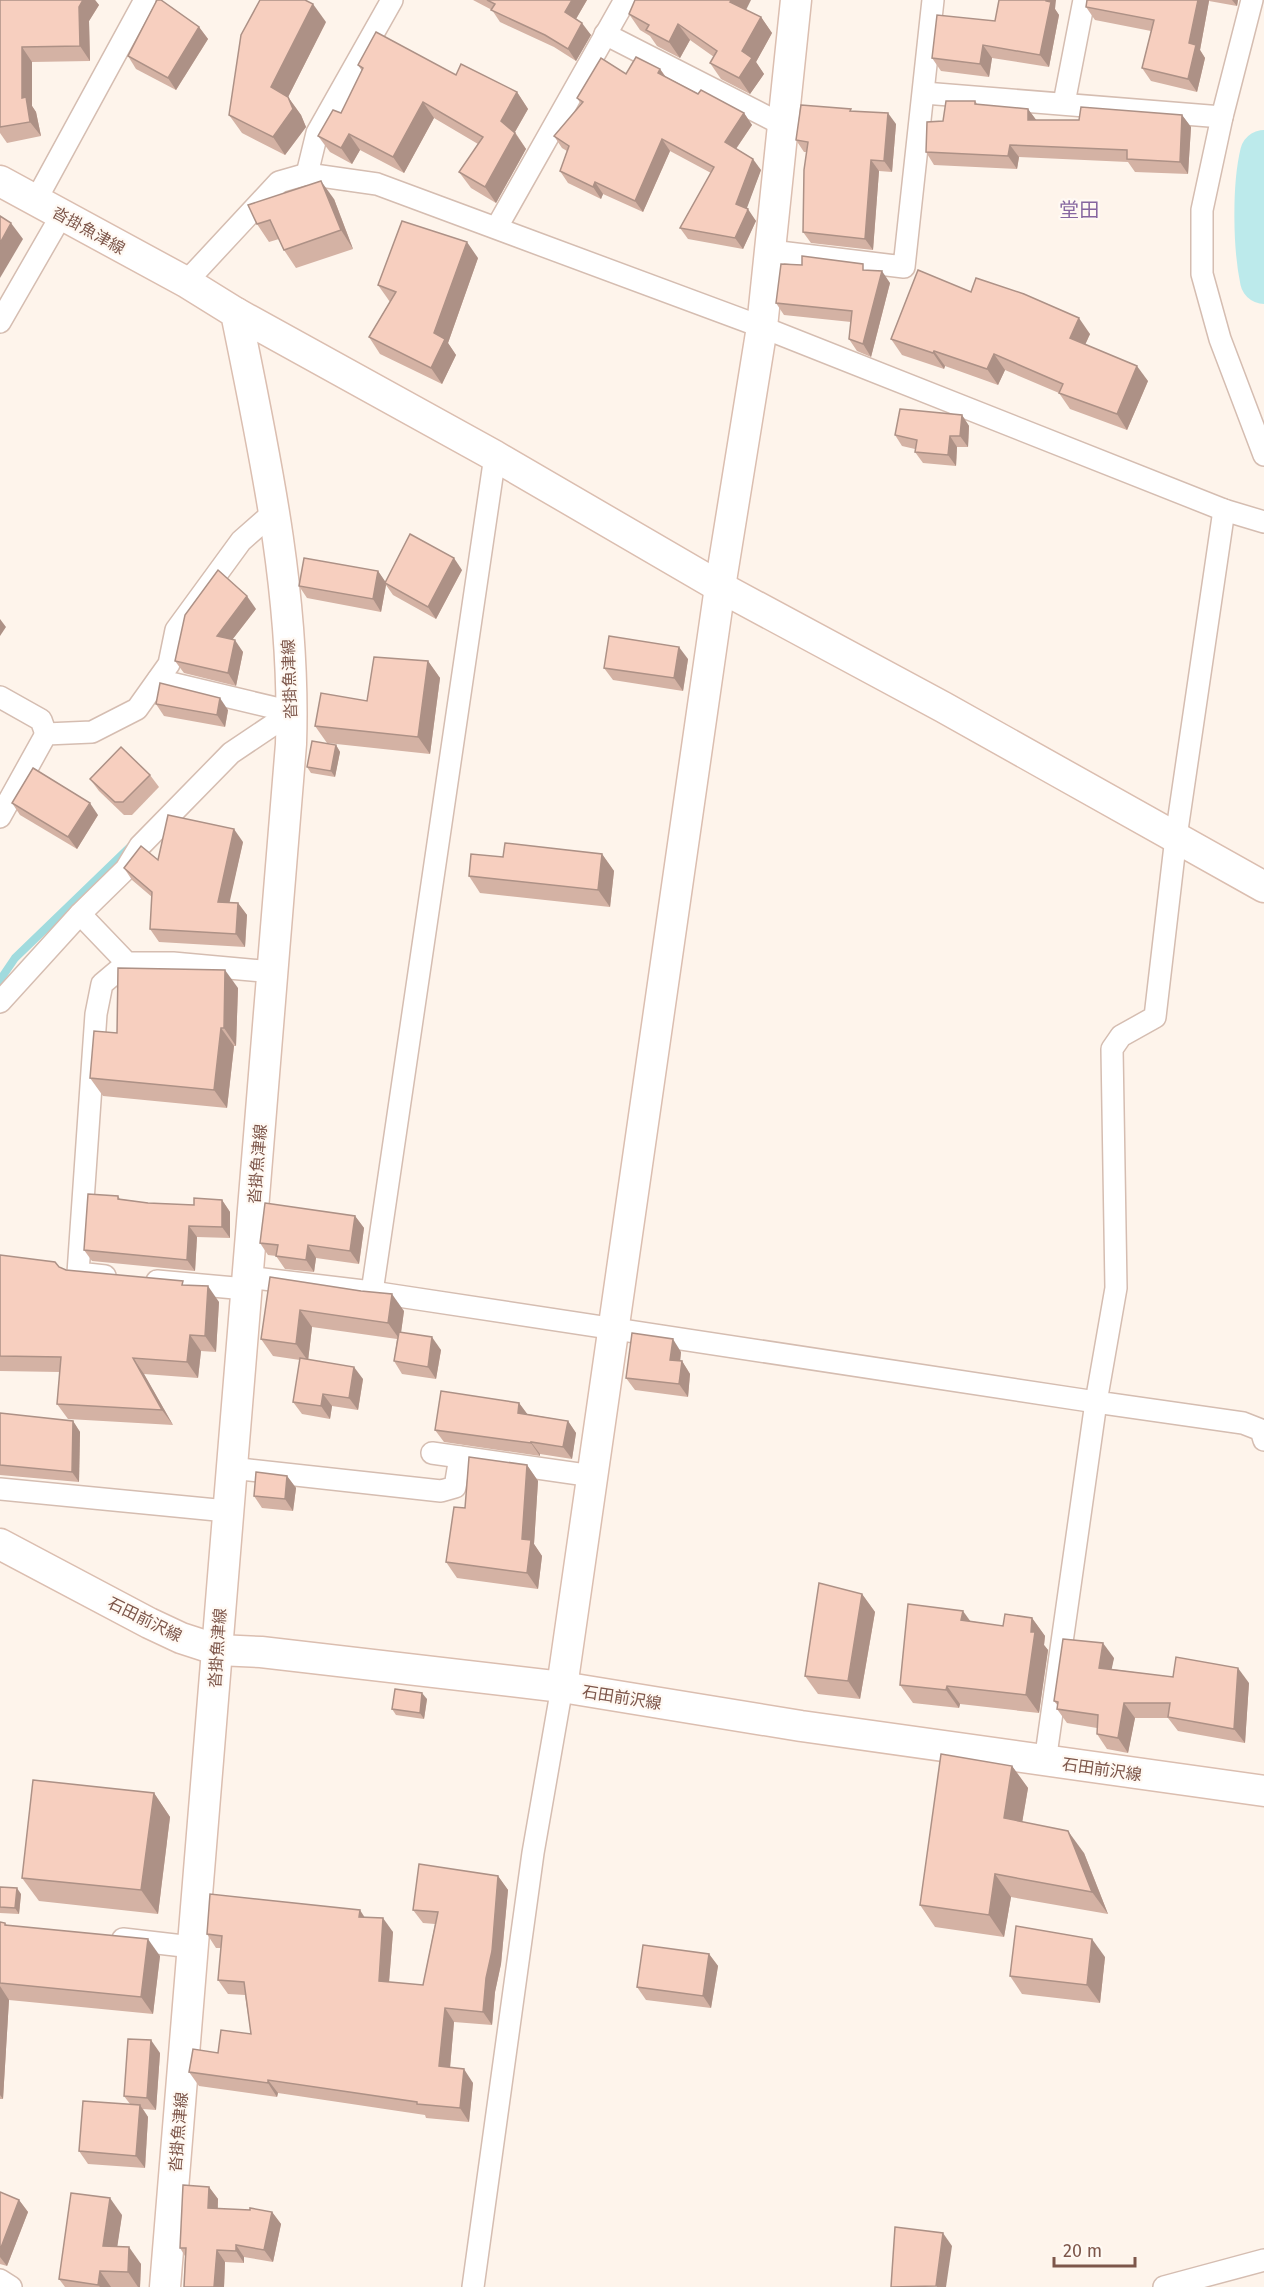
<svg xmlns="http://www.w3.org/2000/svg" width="1264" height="2287" font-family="'Fira Sans','Noto Sans JP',sans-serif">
	<rect width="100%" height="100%" fill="#fef4eb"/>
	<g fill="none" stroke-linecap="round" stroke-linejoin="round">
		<polyline stroke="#a1dbde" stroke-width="8" points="0,980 15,958 131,846"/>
		<path stroke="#bceaeb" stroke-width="48" d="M1264,154C1256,187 1257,247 1264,280"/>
		<defs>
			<g id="street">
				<polyline points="1252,0 1222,117 1202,210 1202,274 1220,339 1264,455"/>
				<polyline points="605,34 783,125"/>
				<polyline points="924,93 1222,117"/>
				<polyline points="1064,103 1084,0"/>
				<polyline points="307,174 317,133 392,0"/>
				<polyline points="36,200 145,0"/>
				<polyline points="497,227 625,0"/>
				<polyline points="771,251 904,267 933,0"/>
				<polyline points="186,282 279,182 307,174 377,184 762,327 1224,510 1264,522"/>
				<polyline points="0,322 61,216"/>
				<polyline points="1224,510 1176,837 1155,1017 1121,1036 1112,1049 1116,1288 1096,1402 1243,1423 1261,1430 1264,1440"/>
				<polyline points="158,680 292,712"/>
				<polyline points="0,697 41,720 46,734"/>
				<polyline points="0,817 46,734 92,732 137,709 169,664 176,630 241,541 274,512"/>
				<polyline points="273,972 173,963 127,963 80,914 126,869 140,846 231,753 292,712"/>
				<polyline points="0,1002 80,914"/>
				<polyline points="105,1276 78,1273 96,1014 102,984 127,963"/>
				<polyline points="247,1277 372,1292 495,456"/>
				<polyline points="157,1281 246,1289"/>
				<path d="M372,1292C614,1328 855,1366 1096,1402L1045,1762"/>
				<polyline points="432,1453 593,1476"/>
				<polyline points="231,1468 441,1491 455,1487 460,1457"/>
				<polyline points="0,1489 227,1511"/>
				<polyline points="123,1939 192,1947"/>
				<polyline points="0,2280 11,2287"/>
				<polyline points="473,2287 533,1853 562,1687"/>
				<polyline points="1164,2287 1264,2260"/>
			</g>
			<g id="secondary">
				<path d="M0,181L186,282L236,313C265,455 296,598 291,744L165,2287"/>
				<polyline points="236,313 495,456 720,587 943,707 1264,887"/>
				<polyline points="0,1544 149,1623 181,1638 218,1650 261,1652 562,1687 801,1726 1264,1791"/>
				<polyline points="562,1687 720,587 762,327 796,0"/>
			</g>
		</defs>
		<use href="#street" stroke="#d5bdb1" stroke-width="24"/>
		<use href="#secondary" stroke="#dbbeb0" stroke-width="33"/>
		<use href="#street" stroke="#fff" stroke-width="21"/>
		<use href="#secondary" stroke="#fff" stroke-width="30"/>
	</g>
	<g fill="#d4b2a4">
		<polygon points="0,0 95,0 99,5 89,21 90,61 32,62 32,106 36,112 41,136 7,143 0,133"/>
		<polygon points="473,0 587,0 576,19 591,35 576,61 554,47 500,22 492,10"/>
		<polygon points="1087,0 1238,0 1237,6 1209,1 1200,50 1205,58 1197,92 1151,81 1142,68 1151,31 1095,20 1086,7"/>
		<polygon points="1055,9 1059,15 1049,67 992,58 989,77 941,71 932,58 995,21"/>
		<polygon points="746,10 761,17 772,33 756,62 764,74 750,94 721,79 710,63 714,57 690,40 680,58 657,46 650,36 640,30 629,14"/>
		<polygon points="326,22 288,97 301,115 306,127 285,155 242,133 229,115"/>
		<polygon points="199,27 208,39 176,90 136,69 128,56"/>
		<polygon points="358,65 456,75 517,92 528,109 515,132 526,149 496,203 471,188 459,172 478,144 434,118 404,173 360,150 352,164 330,152 318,136 341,113 362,71"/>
		<polygon points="660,69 666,77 698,94 744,113 752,125 736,149 761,170 746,209 756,221 755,223 743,249 688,239 680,228 711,173 670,151 643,212 603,194 601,199 568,183 560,171 567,151 562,148 554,136 581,104 577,98 626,74"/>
		<polygon points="975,101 978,105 1028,109 1036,120 1079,120 1182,115 1191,127 1188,174 1135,172 1128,162 1019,157 1017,169 934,165 926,152 943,121"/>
		<polygon points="853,112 896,124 892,172 879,171 873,250 811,243 803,232 807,152 804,152 796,140"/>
		<polygon points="334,199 353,249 296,268 284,250 279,239 269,242 257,224"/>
		<polygon points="478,258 448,343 456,355 442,384 380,354 369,337 390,302 378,285"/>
		<polygon points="868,270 890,283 871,357 857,351 849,339 851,322 784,315 776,303"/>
		<polygon points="971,292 1090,334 1085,344 1148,381 1127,430 1070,409 1059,393 1005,370 998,385 945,366 944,369 902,355 891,339"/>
		<polygon points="962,415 969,426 968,447 957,447 956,466 923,463 915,452 915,449 902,446 895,435"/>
		<polygon points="462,570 436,619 393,595 386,585 381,612 307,598 299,586 378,571 385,582"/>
		<polygon points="256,609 232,640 243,652 236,686 184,673 175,661"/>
		<polygon points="688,659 683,691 613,680 604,668"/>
		<polygon points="428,661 440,678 430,754 327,743 315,726 367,701"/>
		<polygon points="156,704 228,710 225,727 164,716"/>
		<polygon points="336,745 340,752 335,777 311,773 307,767"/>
		<polygon points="150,775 159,787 132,815 124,815 99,791 90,779"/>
		<polygon points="12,803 98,815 77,849 20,815"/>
		<polygon points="243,842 229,902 238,903 247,915 245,947 159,942 150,929 152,897 132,880 124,868"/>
		<polygon points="602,854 614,871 610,907 480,893 469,876 503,857"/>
		<polygon points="238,988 236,1046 234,1046 227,1108 103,1096 90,1078 117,1033"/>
		<polygon points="118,1196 120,1199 148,1203 194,1205 222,1200 230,1212 230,1238 197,1237 195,1271 92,1261 84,1250"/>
		<polygon points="355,1216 364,1228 359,1264 316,1258 314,1272 285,1269 276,1256 268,1255 260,1243"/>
		<polygon points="0,1255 59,1267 66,1270 185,1285 219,1302 216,1352 201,1351 198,1378 144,1374 173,1425 68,1419 57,1404 60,1372 0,1371"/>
		<polygon points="270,1277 404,1311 401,1332 441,1350 436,1379 402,1374 394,1361 397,1339 312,1327 308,1360 363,1379 358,1410 332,1406 330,1419 302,1414 293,1402 300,1360 273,1356 261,1339"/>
		<polygon points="681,1352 680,1361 682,1361 690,1374 688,1397 635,1390 626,1378"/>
		<polygon points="519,1403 527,1414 568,1421 576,1433 572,1459 540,1454 540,1456 444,1442 435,1430"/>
		<polygon points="0,1413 73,1421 80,1432 79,1482 0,1475"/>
		<polygon points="527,1465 538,1481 534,1544 542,1556 538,1589 457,1578 446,1562 465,1508"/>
		<polygon points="287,1476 296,1488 293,1511 262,1508 254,1496"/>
		<polygon points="862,1594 875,1612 860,1699 818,1694 805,1676"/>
		<polygon points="1032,1618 1045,1636 1044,1645 1048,1650 1039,1713 960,1704 959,1708 913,1703 900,1685 970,1621 1003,1626"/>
		<polygon points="1114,1658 1111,1669 1173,1677 1249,1683 1245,1743 1178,1731 1168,1718 1135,1718 1128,1753 1107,1749 1097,1734 1097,1728 1067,1723 1057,1709 1058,1706 1054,1701"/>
		<polygon points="427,1699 424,1719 396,1715 392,1709"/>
		<polygon points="1012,1766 1028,1788 1022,1822 1084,1853 1108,1914 1011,1897 1004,1937 935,1927 920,1905"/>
		<polygon points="154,1793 170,1817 158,1914 39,1901 22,1878"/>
		<polygon points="498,1876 508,1890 501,1964 495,1992 492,2025 454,2022 450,2067 473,2083 469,2122 426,2118 425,2115 278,2093 277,2097 199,2086 189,2072 218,2053 251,2034 245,1995 228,1994 218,1980 221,1948 216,1948 207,1934 365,1917 393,1932 389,1982 423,1985 435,1924 423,1923 413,1910"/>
		<polygon points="0,1887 21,1894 19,1914 0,1913"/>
		<polygon points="0,1922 5,1923 7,1925 160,1956 153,2014 9,2000 3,2099 0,2099"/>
		<polygon points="709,1954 718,1966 711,2008 646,2000 637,1987"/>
		<polygon points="1105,1957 1100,2003 1022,1994 1010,1976"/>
		<polygon points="160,2053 156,2110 143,2109 148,2117 145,2168 88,2164 79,2151 130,2104 124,2096"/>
		<polygon points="209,2187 218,2199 218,2209 272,2212 281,2224 273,2262 244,2257 244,2263 225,2262 224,2287 184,2287 185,2256 180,2248"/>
		<polygon points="0,2192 19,2200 28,2212 7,2266 0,2264"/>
		<polygon points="122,2215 117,2246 141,2264 140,2287 65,2287 59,2279"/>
	</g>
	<g fill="#ad9186">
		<polygon points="83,0 95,0 99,5 89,21 90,61 80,46 79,7"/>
		<polygon points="572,0 587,0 573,24 565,12"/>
		<polygon points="732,0 751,0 742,18 730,2"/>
		<polygon points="1046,0 1056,0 1055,9 1059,15 1049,67 1040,55"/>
		<polygon points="1198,0 1209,0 1209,1 1200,50 1205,58 1197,92 1188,79 1189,43"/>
		<polygon points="1232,0 1238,0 1237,6"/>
		<polygon points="313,4 326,22 284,105 271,87"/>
		<polygon points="761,17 772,33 756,62 764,74 750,94 739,78 742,51"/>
		<polygon points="582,23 591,35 576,61 568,49"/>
		<polygon points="678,24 690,40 680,58 669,42"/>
		<polygon points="199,27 208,39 176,90 168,78"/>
		<polygon points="983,45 992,58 989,77 980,64"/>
		<polygon points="22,47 32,62 32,106 36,112 41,136 30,122 22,98"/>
		<polygon points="660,69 668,81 658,73"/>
		<polygon points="517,92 528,109 512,137 501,121"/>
		<polygon points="288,97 301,115 306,127 285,155 273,137"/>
		<polygon points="423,102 434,118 404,173 393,157"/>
		<polygon points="1028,109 1037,121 1028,120"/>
		<polygon points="744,113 752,125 733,153 725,142"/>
		<polygon points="888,113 896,124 892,172 884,161"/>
		<polygon points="1182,115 1191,127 1188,174 1180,162"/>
		<polygon points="515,133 526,149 496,203 485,187"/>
		<polygon points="349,134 360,150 352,164 341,148"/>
		<polygon points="662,139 670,151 643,212 635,201"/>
		<polygon points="1010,145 1019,157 1017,169 1008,156"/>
		<polygon points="753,159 761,170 744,216 736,204"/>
		<polygon points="871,160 879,171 873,250 865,239"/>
		<polygon points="321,181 334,199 353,249 341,230"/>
		<polygon points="595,182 603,194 601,199 593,187"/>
		<polygon points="748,209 756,221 755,223 743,249 735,238"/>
		<polygon points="11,223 23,239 0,278 0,243"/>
		<polygon points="467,242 478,258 448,343 456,355 442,384 431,368 434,333"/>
		<polygon points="882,271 890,283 871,357 863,344"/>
		<polygon points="1079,318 1090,334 1081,354 1070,338"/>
		<polygon points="934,351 945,366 944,369 933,353"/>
		<polygon points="994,354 1005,370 998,385 987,369"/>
		<polygon points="1137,366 1148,381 1127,430 1117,414"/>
		<polygon points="962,415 969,426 968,447 960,436"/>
		<polygon points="950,436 957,447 956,466 948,455"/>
		<polygon points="454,558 462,570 436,619 428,607"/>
		<polygon points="378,571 387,584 385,583 386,585 381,612 373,599"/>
		<polygon points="247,596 256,609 225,649 217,636"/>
		<polygon points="0,619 6,627 0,636"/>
		<polygon points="235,640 243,652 236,686 228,673"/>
		<polygon points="679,647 688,659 683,691 674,678"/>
		<polygon points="428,661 440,678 430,754 418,737"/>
		<polygon points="220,698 228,710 225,727 217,715"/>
		<polygon points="336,745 340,752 335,777 331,771"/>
		<polygon points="90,803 98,815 77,849 68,837"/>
		<polygon points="234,829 243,842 227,914 218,902"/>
		<polygon points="602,854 614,871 610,907 598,890"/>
		<polygon points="238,903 247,915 245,947 236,934"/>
		<polygon points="225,970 238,988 236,1046 224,1028"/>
		<polygon points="221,1028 234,1046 227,1108 214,1090"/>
		<polygon points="222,1200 230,1212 230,1238 222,1227"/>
		<polygon points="355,1216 364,1228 359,1264 350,1251"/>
		<polygon points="189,1226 197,1237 195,1271 187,1260"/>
		<polygon points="308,1245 316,1258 314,1272 306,1260"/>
		<polygon points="208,1286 219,1302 216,1352 205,1336"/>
		<polygon points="392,1294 404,1311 400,1340 388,1323"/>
		<polygon points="300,1310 312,1327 308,1361 296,1344"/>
		<polygon points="190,1335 201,1351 198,1378 187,1362"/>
		<polygon points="432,1337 441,1350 436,1379 428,1367"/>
		<polygon points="673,1339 681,1352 679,1372 670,1360"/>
		<polygon points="133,1358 144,1374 173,1425 162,1410"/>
		<polygon points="682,1361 690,1374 688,1397 679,1384"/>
		<polygon points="354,1367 363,1379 358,1410 349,1398"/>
		<polygon points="323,1394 332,1406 330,1419 321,1406"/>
		<polygon points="519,1403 528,1415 518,1413"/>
		<polygon points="73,1421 80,1432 79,1482 72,1472"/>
		<polygon points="568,1421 576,1433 572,1459 563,1447"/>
		<polygon points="531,1442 540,1454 540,1456 531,1443"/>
		<polygon points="527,1465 538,1481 534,1544 542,1556 538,1589 527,1573 522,1539"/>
		<polygon points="287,1476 296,1488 293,1511 285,1499"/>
		<polygon points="862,1594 875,1612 860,1699 848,1681"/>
		<polygon points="963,1611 976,1629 961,1620"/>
		<polygon points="1032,1618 1045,1636 1044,1645 1048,1650 1039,1713 1026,1695"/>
		<polygon points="1103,1643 1114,1658 1109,1682 1099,1668"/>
		<polygon points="1238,1668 1249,1683 1245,1743 1234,1729"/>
		<polygon points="947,1686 960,1704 959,1708 946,1690"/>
		<polygon points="422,1693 427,1699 424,1719 420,1713"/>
		<polygon points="1124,1703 1135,1718 1128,1753 1118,1738"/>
		<polygon points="1012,1766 1028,1788 1019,1841 1004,1818"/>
		<polygon points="154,1793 170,1817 158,1914 141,1890"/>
		<polygon points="1068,1831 1084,1853 1108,1914 1092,1892"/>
		<polygon points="995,1874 1011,1897 1004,1937 989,1915"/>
		<polygon points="498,1876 508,1890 501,1964 495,1992 492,2025 483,2012 486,1978"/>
		<polygon points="17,1888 21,1894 19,1914 15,1908"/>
		<polygon points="360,1910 369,1924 359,1917"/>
		<polygon points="383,1918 393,1932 388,1994 379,1981"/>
		<polygon points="148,1939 160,1956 153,2014 141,1997"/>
		<polygon points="1092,1939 1105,1957 1100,2003 1087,1985"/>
		<polygon points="709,1954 718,1966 711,2008 703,1996"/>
		<polygon points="0,1986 9,2000 3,2099 0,2095"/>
		<polygon points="445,2008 454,2022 449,2079 439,2066"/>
		<polygon points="151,2040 160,2053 156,2110 147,2098"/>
		<polygon points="464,2069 473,2083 469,2122 460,2108"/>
		<polygon points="268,2080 278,2093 277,2097 268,2083"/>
		<polygon points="140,2105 148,2117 145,2168 136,2156"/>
		<polygon points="209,2187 218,2199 217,2220 208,2208"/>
		<polygon points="110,2198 122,2215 115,2262 103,2246"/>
		<polygon points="19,2200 28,2212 7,2266 0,2257 0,2250"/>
		<polygon points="272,2212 281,2224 273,2262 264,2250"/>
		<polygon points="943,2233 952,2246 946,2287 937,2287 936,2286"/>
		<polygon points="236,2245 244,2257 244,2263 236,2251"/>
		<polygon points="129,2247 141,2264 140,2287 138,2287 128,2272"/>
		<polygon points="217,2250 225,2262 224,2287 214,2287"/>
		<polygon points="100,2271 111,2287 100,2287 98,2285"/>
	</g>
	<g fill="#f7cfbf" stroke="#ad9186" stroke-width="1.5">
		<polygon points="0,0 83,0 79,7 80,46 22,47 22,98 26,97 30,122 0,127"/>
		<polygon points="157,0 161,0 199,27 168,78 128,56"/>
		<polygon points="260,0 305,0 313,4 271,87 288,97 293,109 273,137 229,115 241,35"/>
		<polygon points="487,0 572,0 565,12 582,23 568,49 545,35 491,10 495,4"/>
		<polygon points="635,0 732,0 730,2 761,17 742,51 752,58 739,78 710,63 717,51 678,24 669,42 646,30 649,25 629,14"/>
		<polygon points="999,0 1046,0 1046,1 1051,2 1040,55 983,45 980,64 932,58 937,15 995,21"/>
		<polygon points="1087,0 1198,0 1189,43 1196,45 1188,79 1142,68 1154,20 1086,7"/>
		<polygon points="376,32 456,75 461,64 517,92 501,121 515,133 485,187 459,172 483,137 423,102 393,157 349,134 341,148 318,136 333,110 341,113 363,68 358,65"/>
		<polygon points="636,57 660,69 658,73 698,94 701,90 744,113 725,142 753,159 736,204 748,209 747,212 735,238 680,228 714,167 662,139 635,201 595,182 593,187 560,171 569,146 554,136 583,102 577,98 601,58 626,74"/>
		<polygon points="946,101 975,101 975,104 1028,109 1028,120 1079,120 1081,107 1182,115 1180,162 1127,159 1127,150 1010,145 1008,156 926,152 927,122 943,121"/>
		<polygon points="801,105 851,109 850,111 888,113 884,161 871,160 865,239 803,232 804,170 808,142 796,140"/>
		<polygon points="321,181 341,230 284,250 270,220 257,224 248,205"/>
		<polygon points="0,216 11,223 0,243"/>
		<polygon points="402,221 467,242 434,333 445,339 431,368 369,337 396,292 378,285"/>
		<polygon points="802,256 863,264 863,270 882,271 863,344 849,339 852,311 776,303 781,264 802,265"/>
		<polygon points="918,270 971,292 976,278 1024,294 1079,318 1070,338 1137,366 1117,414 1059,393 1063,384 994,354 987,369 934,351 933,353 891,339"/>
		<polygon points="900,409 962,415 960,436 950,436 948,455 915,452 917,440 895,435"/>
		<polygon points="410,534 454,558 428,607 385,583"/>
		<polygon points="304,558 378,571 373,599 299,586"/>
		<polygon points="218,570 247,596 217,636 235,640 228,673 175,661 185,615"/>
		<polygon points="609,636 679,647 674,678 604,668"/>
		<polygon points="374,657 428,661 418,737 315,726 321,693 367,701"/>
		<polygon points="160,683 220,698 217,715 156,704"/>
		<polygon points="312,741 336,745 331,771 307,767"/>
		<polygon points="121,747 150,775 123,802 115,802 90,779"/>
		<polygon points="33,768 90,803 68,837 12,803"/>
		<polygon points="168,815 234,829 218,902 238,903 236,934 150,929 152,892 124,868 141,846 158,860"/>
		<polygon points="505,843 602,854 598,890 469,876 471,854 503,857"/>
		<polygon points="118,968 225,970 224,1028 221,1028 214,1090 90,1078 94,1031 117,1033"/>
		<polygon points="88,1194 118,1196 118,1199 148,1203 194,1205 194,1198 222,1200 222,1227 189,1226 187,1260 84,1250"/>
		<polygon points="265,1203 355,1216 350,1251 308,1245 306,1260 276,1256 278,1245 260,1243"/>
		<polygon points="0,1255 55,1262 59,1267 66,1270 183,1281 182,1285 208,1286 205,1336 190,1335 187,1362 133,1358 162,1410 57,1404 61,1357 0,1356"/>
		<polygon points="270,1277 361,1291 392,1294 388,1323 300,1310 296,1344 261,1339"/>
		<polygon points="399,1332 432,1337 428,1367 394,1361"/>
		<polygon points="632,1333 673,1339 670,1360 682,1361 679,1384 626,1378"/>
		<polygon points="300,1358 354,1367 349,1398 323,1394 321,1406 293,1402"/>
		<polygon points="441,1391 519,1403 518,1413 568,1421 563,1447 531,1442 531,1443 435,1430"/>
		<polygon points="0,1413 73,1421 72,1472 0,1465"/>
		<polygon points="469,1457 527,1465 522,1539 531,1540 527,1573 446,1562 454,1507 465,1508"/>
		<polygon points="256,1472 287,1476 285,1499 254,1496"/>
		<polygon points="819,1583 862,1594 848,1681 805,1676"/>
		<polygon points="908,1604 963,1611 961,1620 1003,1626 1005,1614 1032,1618 1031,1632 1035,1632 1026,1695 947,1686 946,1690 900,1685"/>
		<polygon points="1063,1639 1103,1643 1099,1668 1173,1677 1176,1657 1238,1668 1234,1729 1168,1717 1170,1703 1124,1703 1118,1738 1097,1734 1098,1715 1057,1709 1058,1702 1054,1701"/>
		<polygon points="395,1689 422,1693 420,1713 392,1709"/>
		<polygon points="941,1754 1012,1766 1004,1818 1068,1831 1092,1892 995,1874 989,1915 920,1905"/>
		<polygon points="33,1780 154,1793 141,1890 22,1878"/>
		<polygon points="419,1864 498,1876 492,1951 486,1978 483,2012 445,2008 439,2066 464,2069 460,2108 417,2104 417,2102 268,2080 268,2083 189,2072 193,2049 218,2053 221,2030 251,2034 244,1982 218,1980 222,1936 207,1934 210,1894 360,1910 359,1917 383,1918 379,1981 423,1985 438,1912 413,1910"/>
		<polygon points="0,1887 17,1888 15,1908 0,1907"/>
		<polygon points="0,1922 5,1923 5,1925 148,1939 141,1997 0,1983"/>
		<polygon points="1016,1926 1092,1939 1087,1985 1010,1976"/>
		<polygon points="643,1945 709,1954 703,1996 637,1987"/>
		<polygon points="128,2039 151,2040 147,2098 124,2096"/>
		<polygon points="83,2101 140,2105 136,2156 79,2151"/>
		<polygon points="183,2185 209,2187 208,2208 250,2210 250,2208 272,2212 264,2250 236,2245 236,2251 217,2250 214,2287 184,2287 186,2248 180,2248"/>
		<polygon points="0,2192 19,2200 0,2250"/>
		<polygon points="71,2193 110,2198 103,2246 129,2247 128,2272 100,2271 98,2285 59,2279"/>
		<polygon points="895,2227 943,2233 936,2286 891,2287"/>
	</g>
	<g text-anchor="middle" stroke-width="4.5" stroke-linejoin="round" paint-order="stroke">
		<g font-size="16" fill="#7d564a" stroke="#fff9f3">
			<text transform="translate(89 230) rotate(29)" y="6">沓掛魚津線</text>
			<text transform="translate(289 679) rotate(-92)" y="6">沓掛魚津線</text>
			<text transform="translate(257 1164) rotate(-85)" y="6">沓掛魚津線</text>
			<text transform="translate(145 1619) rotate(26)" y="6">石田前沢線</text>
			<text transform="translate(217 1648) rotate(-86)" y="6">沓掛魚津線</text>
			<text transform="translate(622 1697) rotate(9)" y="6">石田前沢線</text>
			<text transform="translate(1102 1769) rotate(8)" y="6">石田前沢線</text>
			<text transform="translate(178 2132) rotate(-85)" y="6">沓掛魚津線</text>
		</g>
		<g font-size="20" fill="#8666a0" stroke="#fff9f3">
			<text x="1079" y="217">堂田</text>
		</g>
	</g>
	<path d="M1054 2257v9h81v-9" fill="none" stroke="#7d564a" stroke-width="3"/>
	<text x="1063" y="2257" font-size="18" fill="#7d564a" stroke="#fff9f3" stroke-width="4.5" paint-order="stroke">20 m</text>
</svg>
